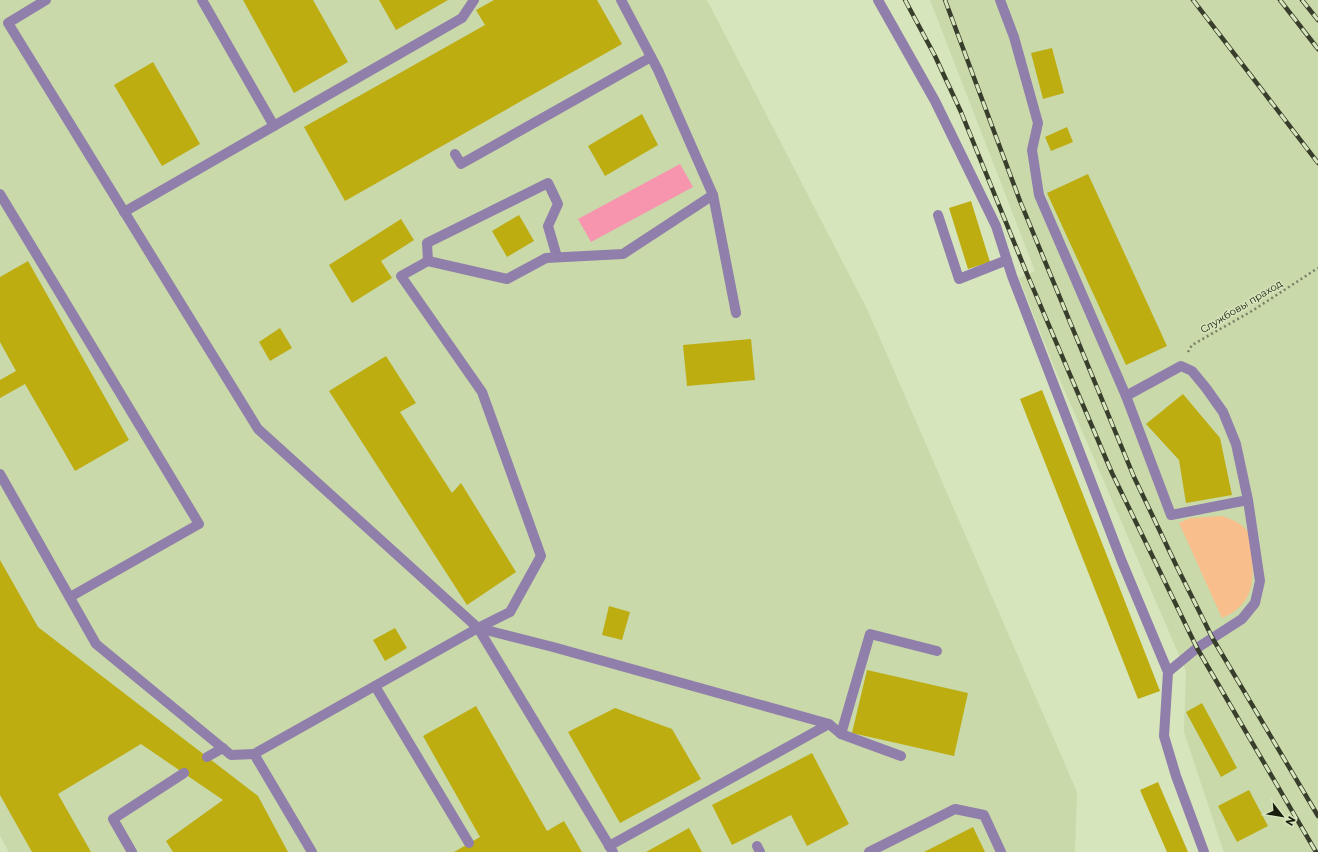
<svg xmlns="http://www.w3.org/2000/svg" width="1318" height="852" font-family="Montserrat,sans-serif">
	<rect width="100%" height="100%" fill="#d7e5bc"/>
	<g fill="#c9d9aa">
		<polygon points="0,0 707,0 868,311 1077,792 1075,852 9,852 0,836"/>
		<polygon points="930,0 1318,0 1318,852 1224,852 1223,850 1184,732 1186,671 1053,364 1019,278 1035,271"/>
	</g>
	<path fill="#f8bf8d" d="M1222,516C1231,519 1242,523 1248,532C1251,536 1250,545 1251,550C1255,580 1254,605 1222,618L1179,523L1190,518Z"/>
	<polygon fill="#f795af" points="680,164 693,187 591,242 578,219"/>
	<g fill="#bdad11">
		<polygon points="243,0 313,0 348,62 294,93"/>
		<polygon points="379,0 448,0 396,30"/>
		<polygon points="494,0 597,0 622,44 345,201 304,127 485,25 476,10"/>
		<polygon points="1052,48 1064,93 1043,99 1031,53"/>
		<polygon points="153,62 200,144 162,166 114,85"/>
		<polygon points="642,114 658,145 605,176 588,146"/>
		<polygon points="1067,127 1073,142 1051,151 1045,137"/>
		<polygon points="1088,174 1167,346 1126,365 1047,193"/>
		<polygon points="971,201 990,262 968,269 949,208"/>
		<polygon points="519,215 534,241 507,257 492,231"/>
		<polygon points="401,219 414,240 381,261 392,278 352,303 329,265"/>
		<polygon points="28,261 129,440 75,471 25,384 0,398 0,380 16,371 0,342 0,277"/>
		<polygon points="280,328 292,348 270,361 259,342"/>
		<polygon points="751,339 755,380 687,386 683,345"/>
		<polygon points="386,356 416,403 400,412 452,493 461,483 516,572 467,605 329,391"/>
		<polygon points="1042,390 1160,691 1138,699 1020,399"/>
		<polygon points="1183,394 1220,438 1232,495 1186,503 1179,460 1146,424"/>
		<polygon points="0,560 38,627 258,796 288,852 173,852 166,841 223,800 141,744 58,794 91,852 32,852 0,795"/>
		<polygon points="609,606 630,612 622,640 602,635"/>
		<polygon points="395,628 407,648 385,661 373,640"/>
		<polygon points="867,670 968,693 954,756 852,733"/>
		<polygon points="1202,703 1237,768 1221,777 1186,712"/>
		<polygon points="476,706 547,831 564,821 582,852 454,852 480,837 423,736"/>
		<polygon points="615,708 672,729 701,779 620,823 568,732"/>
		<polygon points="812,753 849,824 807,846 791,815 732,845 712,805"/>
		<polygon points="1158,782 1188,852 1167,852 1140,790"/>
		<polygon points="1249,790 1268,826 1237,842 1218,806"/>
		<polygon points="973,827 985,852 924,852"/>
		<polygon points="689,828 702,852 646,852"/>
	</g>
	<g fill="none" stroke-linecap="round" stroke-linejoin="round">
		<polyline stroke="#788165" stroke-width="2.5" stroke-dasharray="2 3" stroke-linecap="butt" points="1188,352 1192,345 1252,311 1318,268"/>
		<g stroke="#907eab" stroke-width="10">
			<polyline points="46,0 8,23 258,429 478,628 613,852"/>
			<polyline points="202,0 274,126"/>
			<polyline points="621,0 658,70 713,195 736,313"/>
			<polyline points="878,0 935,101 996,226 1012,276 1122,562 1168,672 1164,736 1176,776 1204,852"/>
			<polyline points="1000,0 1014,37 1038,123 1032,150 1039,195 1126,396"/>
			<polyline points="455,154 461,164 651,57"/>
			<polyline points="0,194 199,524 70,597"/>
			<polyline points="124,212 462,18 474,0"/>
			<polyline points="938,215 959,279 1007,260"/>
			<polyline points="428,261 427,243 548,183 558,204 548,226 557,257"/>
			<polyline points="0,474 96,644 231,755 254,754"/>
			<polyline points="478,628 553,647 829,724 841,734 901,756"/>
			<polyline points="1168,672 1197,648 1242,619 1255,603 1260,581 1248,500 1236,444 1223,412 1206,388 1192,371 1181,366 1126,396 1171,515 1248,500"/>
			<polyline points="375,686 469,843"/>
			<polyline points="841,734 870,634 937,651"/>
			<polyline points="207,757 223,748"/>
			<polyline points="609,846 829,724"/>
			<polyline points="757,846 760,852"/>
			<polyline points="132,852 113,819 184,773"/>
			<polyline points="312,852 254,754 478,628 510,612 541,556 482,392 401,276 428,261 507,279 546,258 623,254 713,195"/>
			<polyline points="869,852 955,809 984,815 1001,852"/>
		</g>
		<defs>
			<g id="rail">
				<polyline points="905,0 935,56 961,112 1027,274 1112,473 1166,584 1197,648 1316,852"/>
				<polyline points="945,0 1020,201 1134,477 1177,567 1213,639 1318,816"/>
				<polyline points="1193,0 1318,163"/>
				<polyline points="1280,0 1318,49"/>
				<polyline points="1302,0 1318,20"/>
			</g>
		</defs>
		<use href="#rail" stroke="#383e2b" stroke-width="4.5"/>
		<use href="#rail" stroke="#d7e5bc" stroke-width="3" stroke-dasharray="9" stroke-linecap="butt"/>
	</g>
	<g text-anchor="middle" stroke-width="3" stroke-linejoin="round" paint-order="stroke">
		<g font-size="10" fill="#181d0e" stroke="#d7e5bc">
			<text transform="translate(1241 306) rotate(-31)" y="4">Службовы праход</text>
		</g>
	</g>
	<g transform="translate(1282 816) rotate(121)" stroke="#d7e5bc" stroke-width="3" paint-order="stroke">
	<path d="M0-3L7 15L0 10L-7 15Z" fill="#181d0e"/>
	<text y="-6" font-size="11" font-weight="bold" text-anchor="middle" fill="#181d0e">N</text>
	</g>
</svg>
